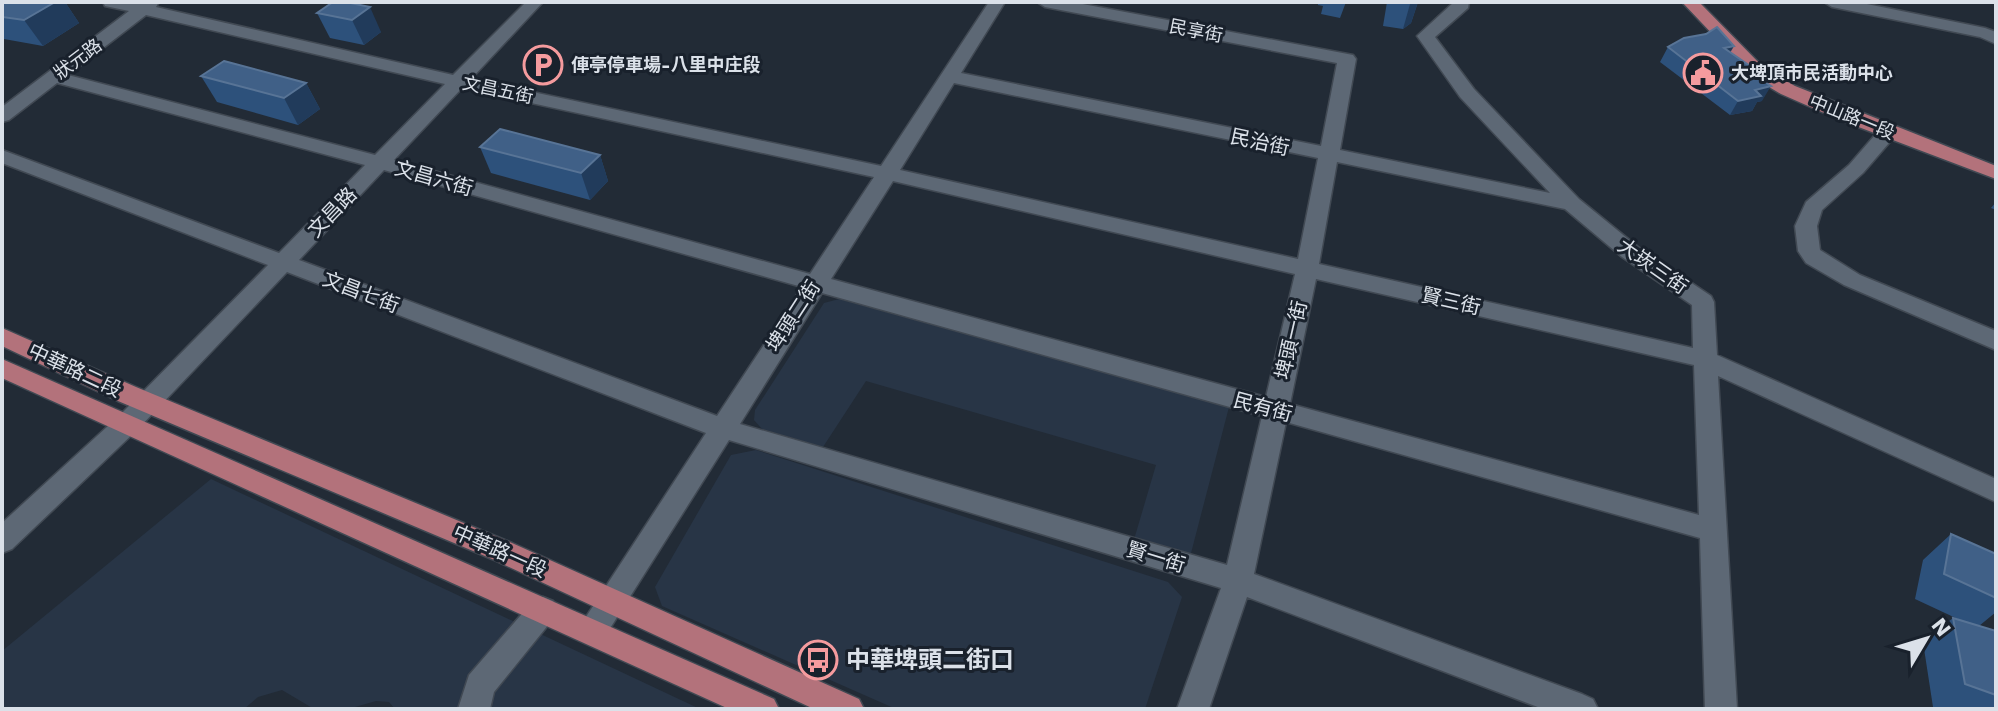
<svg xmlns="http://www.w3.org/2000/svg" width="1998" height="711" font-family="'Work Sans','Noto Sans TC',sans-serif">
	<rect width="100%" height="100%" fill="#222b36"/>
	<g fill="#283546">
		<polygon points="839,299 1229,407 1190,557 1133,543 1156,465 866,381 823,447 762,429 754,420 755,410 824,303"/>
		<polygon points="756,450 1168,582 1182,597 1145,709 896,709 662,606 655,587 731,455"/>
		<polygon points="211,479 700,709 395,709 389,702 376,701 348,709 314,709 282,690 258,697 244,709 2,709 2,651"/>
	</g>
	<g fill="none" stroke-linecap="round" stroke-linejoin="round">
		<defs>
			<g id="minor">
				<path d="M103,2H159L156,7L453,75L526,2H543L471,79L881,166L989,2H1005L961,73L1321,146L1337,63L1045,7L1037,2H1072L1353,55L1356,59L1340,150L1550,193L1460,97L1417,36L1454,2H1469L1468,8L1435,37L1474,89L1579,199L1638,247L1711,296L1714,302L1717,355L1996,479V502L1718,376L1737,709H1705L1700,538L1286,422L1254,574L1582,694L1593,699L1598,709H1543L1247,597L1209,709H1177L1221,588L729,440L602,641L592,645L582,641L577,632L582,623L706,433L287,272L138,429L12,549L2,553V523L120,415L268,265L2,163V150L279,253L365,165L57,83L9,120L2,122V107L129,11L105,6ZM146,15L445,84L375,155L68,75ZM954,83L1318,158L1298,259L900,170ZM462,88L874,177L810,274L394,160ZM1337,162L1565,209L1622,257L1692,305L1693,348L1319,264ZM384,170L802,287L717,416L299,260ZM893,181L1295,274L1266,397L831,279ZM1316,279L1694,365L1699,515L1290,404ZM822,293L1262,416L1227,565L740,424Z"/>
				<polygon points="1824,2 1857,2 1985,28 1996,32 1996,44 1980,37 1832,7"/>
				<polygon points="1888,126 1898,132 1895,136 1863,173 1822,210 1817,226 1820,250 1860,275 1996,331 1996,350 1844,285 1806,263 1798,251 1795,226 1806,202 1849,165 1881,128"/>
				<polygon points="543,597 553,601 558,610 553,619 494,692 490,709 458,709 469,675 533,601"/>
			</g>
			<g id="major">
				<polygon points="1682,2 1699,2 1766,70 1795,86 1996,166 1996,179 1840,120 1781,94 1754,78"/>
				<polygon points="2,328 136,387 512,543 859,699 864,709 814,709 492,559 118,401 2,346"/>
				<polygon points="2,359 774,699 779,709 729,709 2,378"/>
			</g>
		</defs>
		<use href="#minor" stroke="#414953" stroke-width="3"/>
		<use href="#major" stroke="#414953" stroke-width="3"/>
		<use href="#minor" fill="#5d6875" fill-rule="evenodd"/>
		<use href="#major" fill="#b3727b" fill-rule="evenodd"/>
	</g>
	<g fill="#2d517b">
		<polygon points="6,2 65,2 79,23 43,46 4,39 2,36 2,4"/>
		<polygon points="333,2 381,32 364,45 330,38 317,13"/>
		<polygon points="1318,2 1346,2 1340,18 1321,14 1323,6 1318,5"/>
		<polygon points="1387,2 1418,2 1411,23 1403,29 1383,26"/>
		<polygon points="1668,47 1731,53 1751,72 1762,101 1757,102 1752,111 1730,115 1660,62"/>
		<polygon points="201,76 306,83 320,109 298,125 217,102"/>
		<polygon points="480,147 600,155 608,181 590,200 491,173"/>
		<polygon points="1996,202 1996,210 1991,208"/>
		<polygon points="1951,534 1996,554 1996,612 1979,626 1996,631 1996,709 1938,709 1933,707 1923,642 1953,618 1960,620 1915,599 1923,560"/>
	</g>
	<g fill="#213b5b">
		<polygon points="55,2 65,2 79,23 43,46 24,20"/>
		<polygon points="1413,2 1418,2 1411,23 1403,29 1410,4"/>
		<polygon points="370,7 381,32 364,45 352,20"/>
		<polygon points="1734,46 1726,60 1724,48"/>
		<polygon points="306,83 320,109 298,125 284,98"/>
		<polygon points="1771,86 1762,101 1757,102 1752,111 1730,115 1738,101 1755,90"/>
		<polygon points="600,155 608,181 590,200 581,173"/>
	</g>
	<g fill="#406087" stroke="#587496" stroke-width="2">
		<polygon points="6,2 55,2 24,20 2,17 2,4"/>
		<polygon points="333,2 346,2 370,7 352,20 317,13"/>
		<polygon points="1717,27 1734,46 1724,48 1753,68 1748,70 1771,86 1755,90 1761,96 1738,101 1668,47 1684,38 1706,34"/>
		<polygon points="224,61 306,83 284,98 201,76"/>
		<polygon points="500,129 600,155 581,173 480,147"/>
		<polygon points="1951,534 1996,554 1996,598 1944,574"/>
		<polygon points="1953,618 1996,631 1996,695 1965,684"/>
	</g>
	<defs>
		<symbol id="parking-ring" viewBox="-11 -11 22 22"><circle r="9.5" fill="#19212c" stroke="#f59b9e" stroke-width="1.5"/><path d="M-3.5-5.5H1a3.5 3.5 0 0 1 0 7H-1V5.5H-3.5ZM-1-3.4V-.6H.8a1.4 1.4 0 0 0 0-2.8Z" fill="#f59b9e"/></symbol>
		<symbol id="civic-ring" viewBox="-11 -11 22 22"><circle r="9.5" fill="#19212c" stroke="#f59b9e" stroke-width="1.5"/><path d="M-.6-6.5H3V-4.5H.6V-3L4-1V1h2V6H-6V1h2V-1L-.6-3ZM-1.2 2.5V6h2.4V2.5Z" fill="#f59b9e"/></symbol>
		<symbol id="bus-ring" viewBox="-11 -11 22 22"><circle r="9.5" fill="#19212c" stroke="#f59b9e" stroke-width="1.5"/><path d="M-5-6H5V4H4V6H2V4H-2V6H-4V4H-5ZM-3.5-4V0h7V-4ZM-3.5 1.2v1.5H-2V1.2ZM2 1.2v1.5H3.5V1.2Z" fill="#f59b9e"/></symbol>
	</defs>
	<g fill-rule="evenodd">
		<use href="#parking-ring" x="521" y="43" width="44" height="44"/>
		<use href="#civic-ring" x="1681" y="51" width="44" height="44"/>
		<use href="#bus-ring" x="796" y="638" width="44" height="44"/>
	</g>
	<g text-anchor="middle" stroke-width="6" stroke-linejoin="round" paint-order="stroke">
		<g font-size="18" fill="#dbe1e9" stroke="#19212c">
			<text transform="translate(1196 31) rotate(11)" y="6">民享街</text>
			<text transform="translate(78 59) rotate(-37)" y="6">狀元路</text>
			<text transform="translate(498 90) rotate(12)" y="6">文昌五街</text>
			<text transform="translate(1852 117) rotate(22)" y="6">中山路一段</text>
		</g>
		<g font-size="18" font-weight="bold" fill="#dbe1e9" stroke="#19212c" text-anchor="start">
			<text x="571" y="71">俥亭停車場-八里中庄段</text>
			<text x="1731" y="79">大埤頂市民活動中心</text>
		</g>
		<g font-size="20" fill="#dbe1e9" stroke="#19212c">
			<text transform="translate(1260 142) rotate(12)" y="7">民治街</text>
			<text transform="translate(434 178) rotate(16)" y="7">文昌六街</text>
			<text transform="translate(332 212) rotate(-46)" y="7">文昌路</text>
			<text transform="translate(1653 266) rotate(35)" y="7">大崁三街</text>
			<text transform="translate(361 292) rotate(21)" y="7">文昌七街</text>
			<text transform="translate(1451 301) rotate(13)" y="7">賢三街</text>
			<text transform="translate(793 316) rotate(-57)" y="7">埤頭二街</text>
			<text transform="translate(1291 340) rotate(-77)" y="7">埤頭一街</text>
			<text transform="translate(75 370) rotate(25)" y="7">中華路二段</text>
			<text transform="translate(1263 407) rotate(15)" y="7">民有街</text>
			<text transform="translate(500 551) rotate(24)" y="7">中華路一段</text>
			<text transform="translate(1156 557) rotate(17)" y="7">賢一街</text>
		</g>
		<g font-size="24" font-weight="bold" fill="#dbe1e9" stroke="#19212c" text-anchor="start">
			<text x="846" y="668">中華埤頭二街口</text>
		</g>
	</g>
	<rect width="1998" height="711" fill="none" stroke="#dbe1e9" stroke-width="8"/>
	<g transform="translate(1926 639) rotate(52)" stroke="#19212c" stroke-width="6" paint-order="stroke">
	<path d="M0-6L14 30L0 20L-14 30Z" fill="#dbe1e9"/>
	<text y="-12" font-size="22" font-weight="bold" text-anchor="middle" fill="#dbe1e9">N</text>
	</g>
</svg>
